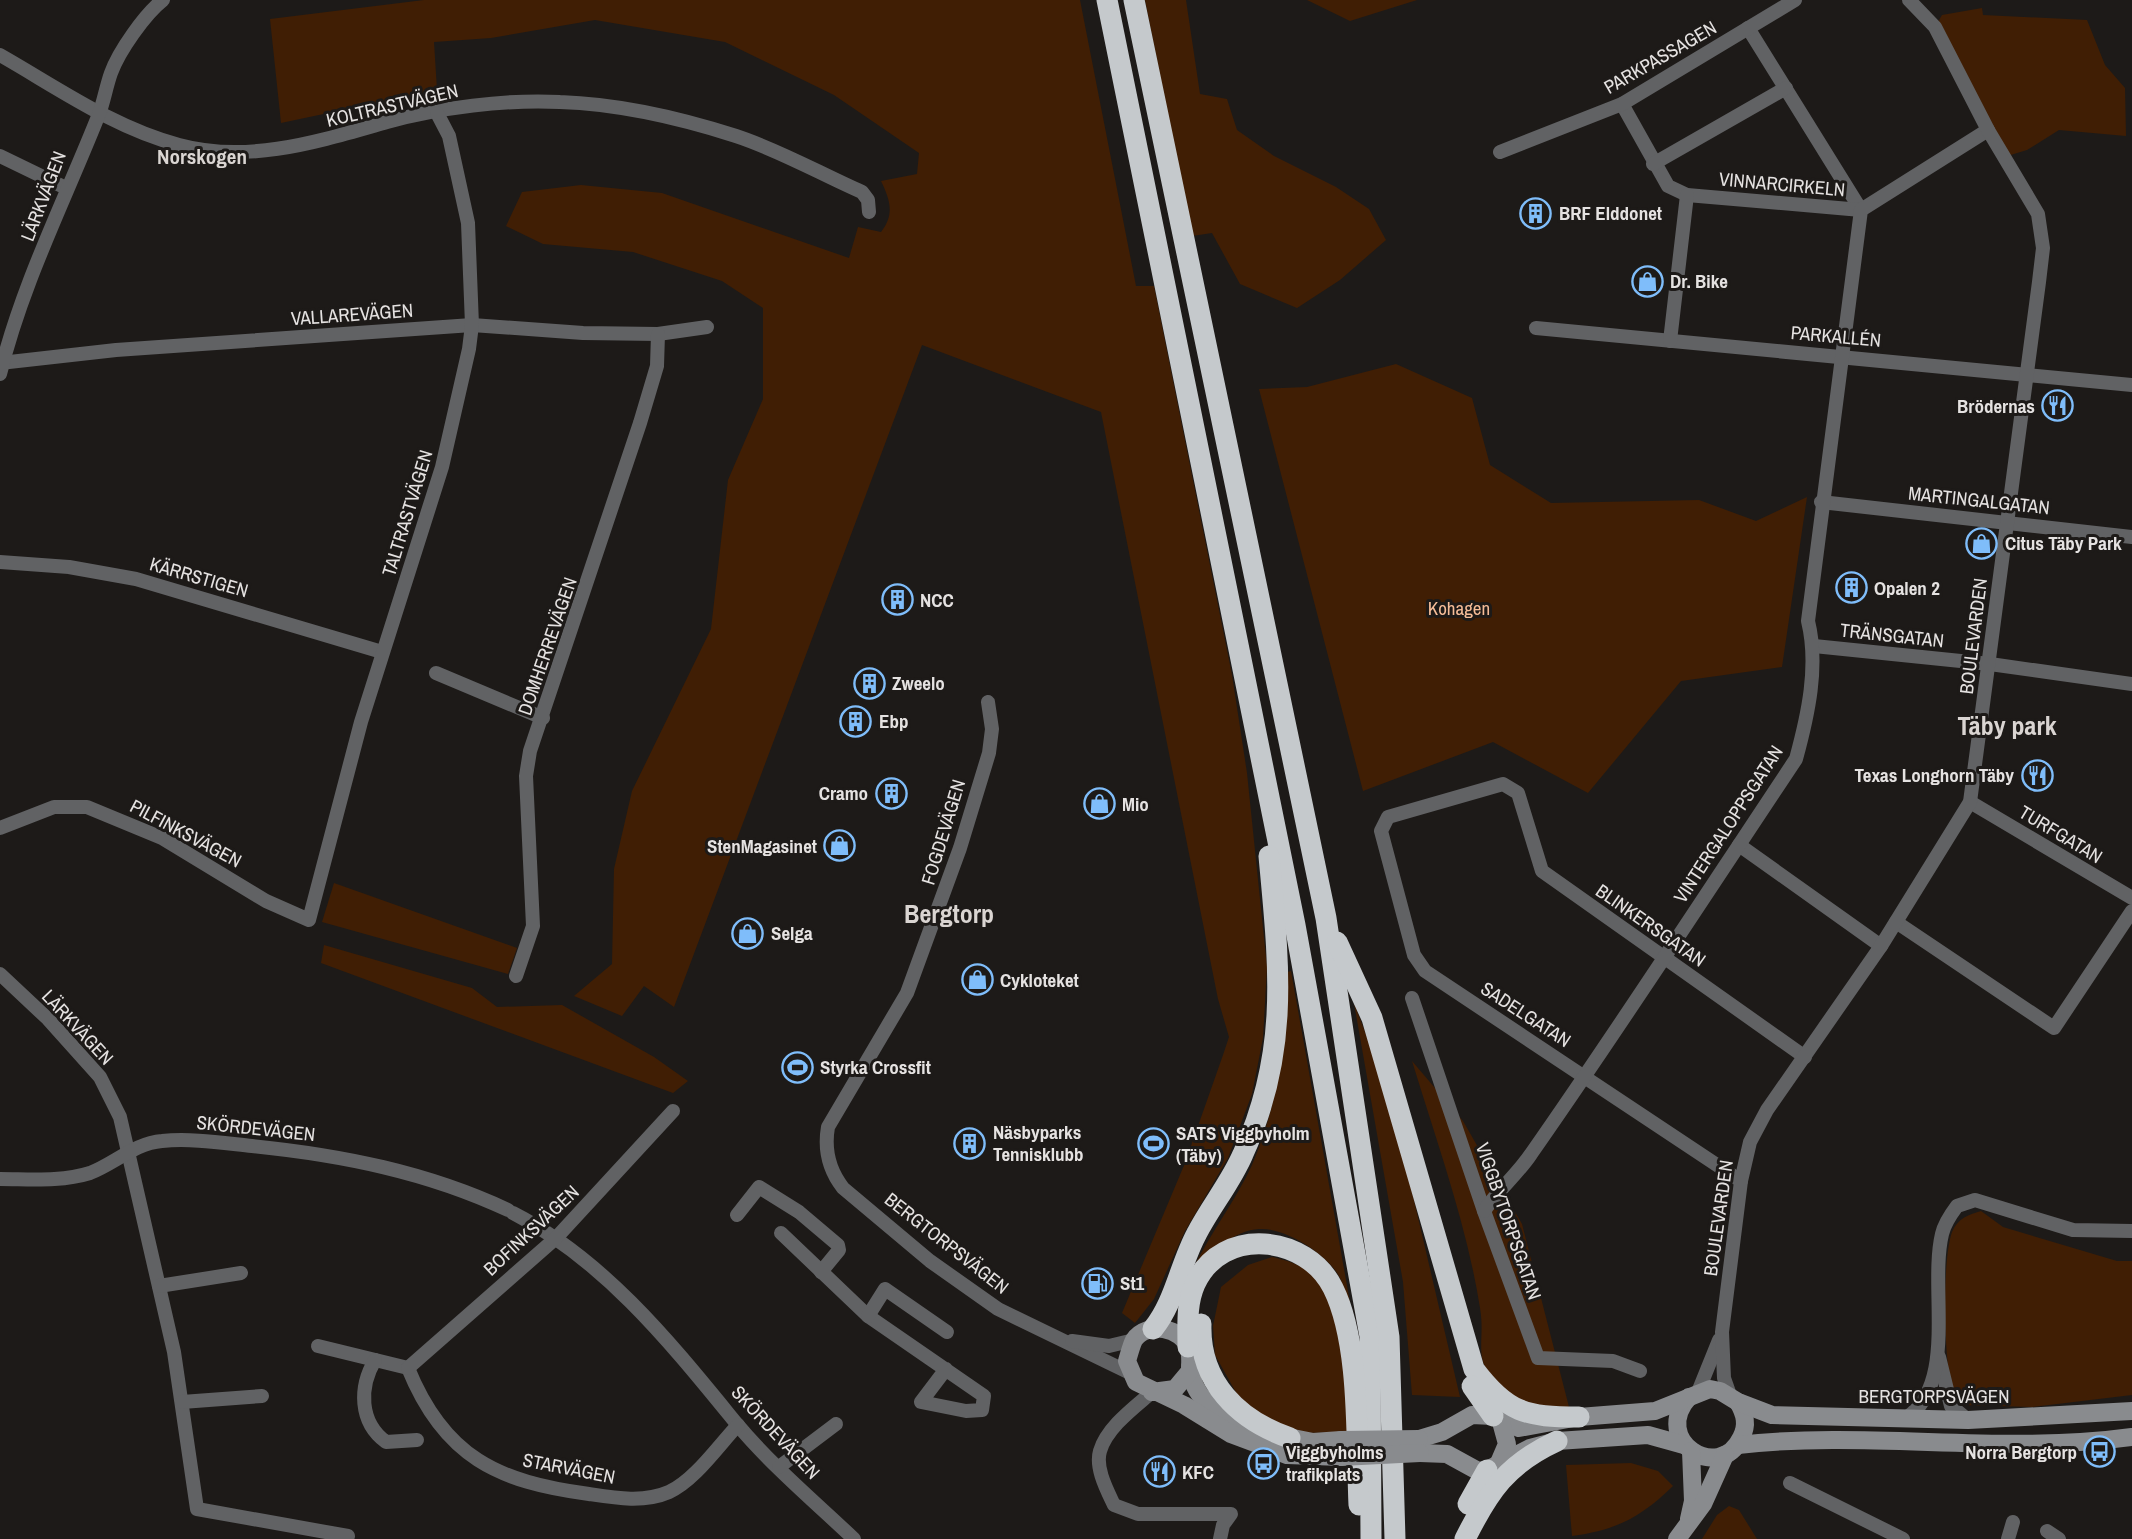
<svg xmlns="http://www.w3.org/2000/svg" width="2132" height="1539" font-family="'Archivo Narrow',sans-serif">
	<rect width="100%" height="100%" fill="#1d1a18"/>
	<g fill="#401e04">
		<path d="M424,0H1080L1136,286H1154L1232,675L1247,773L1267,967L1263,1038L1252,1094L1228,1158L1185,1231L1154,1299L1135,1323L1122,1313L1185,1163L1223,1055L1229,1037L1218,999L1101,412L922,345L674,1007L644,986L622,1016L574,996L612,964L614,869L632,791L711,629L728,480L763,399V308L722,281L633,252L543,244L506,226L522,192L581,185L662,193L849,258L858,227L881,232C895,214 890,200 881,181L917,174L919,153L834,95L725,42L595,20L491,38L434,42L437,90L281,123L270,19Z"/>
		<polygon points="1145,0 1186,0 1200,94 1227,99 1237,130 1274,156 1336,187 1369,209 1386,240 1340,280 1297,308 1240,284 1212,233 1192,236"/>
		<polygon points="1307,0 1417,0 1350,21"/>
		<polygon points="1982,8 1983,15 2087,20 2105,65 2125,88 2126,136 2059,130 2027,150 2004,157 1935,27 1942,15"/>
		<polygon points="1396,364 1472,398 1490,465 1551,503 1699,500 1756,521 1807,497 1782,667 1681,681 1588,793 1493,742 1363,791 1259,389 1307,387"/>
		<polygon points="334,883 517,948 508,974 322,922"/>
		<polygon points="324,945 472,988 497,1007 562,1005 654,1057 688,1081 673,1093 321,963"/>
		<path d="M1291,971L1354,1325C1344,1313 1346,1292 1340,1278C1329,1255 1285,1227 1259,1229C1236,1230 1210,1252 1194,1267C1211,1232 1236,1200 1252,1165C1279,1102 1286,1039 1287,972Z"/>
		<polygon points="1354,1003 1390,1098 1460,1397 1412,1395 1403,1282"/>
		<path d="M1412,1061L1463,1121L1522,1224L1569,1407C1545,1406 1517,1408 1499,1388C1471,1357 1486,1343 1480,1308C1467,1225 1437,1143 1412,1061Z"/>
		<path d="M1981,1211L2003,1227L2117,1261H2132V1395L2032,1407L1960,1405C1957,1398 1952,1392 1951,1385C1944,1355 1942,1260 1952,1232C1958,1218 1968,1215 1981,1211Z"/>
		<path d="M1272,1257C1290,1261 1312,1268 1322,1285C1338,1312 1353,1401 1350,1432L1303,1433L1271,1423L1238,1396L1215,1355L1213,1326L1221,1287L1248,1265Z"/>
		<path d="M1631,1463L1658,1471L1673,1486C1641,1517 1617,1530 1572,1536L1566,1465Z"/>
		<polygon points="1729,1506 1739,1510 1757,1539 1702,1539 1717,1515"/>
	</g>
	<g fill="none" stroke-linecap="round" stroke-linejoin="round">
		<g stroke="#616264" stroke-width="14">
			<polyline points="1748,28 1861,210"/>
			<path d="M0,55C58,88 114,128 179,145C249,164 320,141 387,122C438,108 507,99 560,102C619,104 680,118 736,136C779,150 821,174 862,192L868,200L869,212"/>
			<polyline points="1622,104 1668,186 1687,195 1861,210"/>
			<polyline points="1500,152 1622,104 1795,0"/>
			<polyline points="0,156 66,188"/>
			<polyline points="1653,164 1786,88"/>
			<polyline points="1536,328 2132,385"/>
			<polyline points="1670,341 1687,195"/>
			<polyline points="0,363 116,350 472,325 583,333 658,334 707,327"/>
			<path d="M0,374C22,284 65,200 99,114C104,101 106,87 111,73C119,51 145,14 163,0"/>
			<polyline points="1821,502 2132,537"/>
			<polyline points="0,562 69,567 136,579 382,652"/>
			<polyline points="1814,646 1990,664 2132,684"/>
			<polyline points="436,673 543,718"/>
			<path d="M988,702L992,729L989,753L960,848L907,993L828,1127C824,1150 829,1170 843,1188L930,1261L998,1309L1130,1373"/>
			<polyline points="1970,802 2132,898"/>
			<polyline points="0,828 54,807 87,807 162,838 266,901 309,920 361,722 442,467 469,349 472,325 468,223 449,136 437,113"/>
			<polyline points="1739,845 1881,946"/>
			<polyline points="1896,922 2054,1028 2132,911"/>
			<polyline points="0,974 48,1019 100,1077 120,1117 174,1352 197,1509 348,1536"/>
			<polyline points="516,976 533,926 526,776 530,751 640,423 657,366 658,334"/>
			<polyline points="1412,998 1484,1211 1538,1358 1613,1361 1640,1371"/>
			<path d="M0,1179C30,1179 61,1182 90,1173C114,1164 135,1143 162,1141C191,1138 223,1143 252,1146C341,1155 427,1172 508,1210"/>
			<polyline points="1741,1181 1425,971 1414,955 1381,831 1388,817 1503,784 1518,793 1542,871 1805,1057"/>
			<path d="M1484,1211C1498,1190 1517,1175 1531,1154C1622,1024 1708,891 1796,759C1808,715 1819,666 1808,621L1861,210L1988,130"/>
			<path d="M513,1213C605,1260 673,1346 736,1423C771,1465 815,1502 854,1539"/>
			<polyline points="737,1215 759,1187 799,1212 838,1245 839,1250 821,1272"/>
			<polyline points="781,1233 868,1316 984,1396 982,1410 966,1411 921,1402 946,1369"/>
			<polyline points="159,1286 241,1273"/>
			<polyline points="868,1316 885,1289 947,1332"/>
			<polyline points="1072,1341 1109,1346 1134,1340"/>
			<polyline points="318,1346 408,1368"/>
			<polyline points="1939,1357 1951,1406 1968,1420"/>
			<path d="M375,1360C359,1387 359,1422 386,1442L417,1440"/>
			<path d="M408,1368C444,1457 498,1482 589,1494C615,1498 644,1503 669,1492C695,1480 718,1446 738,1425"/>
			<polyline points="408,1368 556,1238 673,1111"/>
			<path d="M1152,1392C1135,1407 1107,1427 1100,1451C1095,1468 1107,1490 1114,1505L1138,1514H1231L1223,1525L1220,1539"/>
			<polyline points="1698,1392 1719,1340"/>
			<polyline points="1730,1395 1724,1378 1722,1332 1741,1181 1750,1142 1767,1110 1881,946 1970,802 2039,282 2043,248 2038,214 1988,130 1935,27 1909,0"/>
			<polyline points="182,1402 262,1396"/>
			<path d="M1906,1418C1958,1384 1929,1288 1942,1234C1944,1225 1951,1214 1957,1206L1975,1200L2073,1230L2132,1231"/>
			<polyline points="779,1467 836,1424"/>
			<polyline points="1790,1483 1903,1539"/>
			<polyline points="2047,1531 2059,1539"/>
			<polyline points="2008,1539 2013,1522"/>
		</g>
		<g stroke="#898b8e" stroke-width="18">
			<path d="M1190,1367C1194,1405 1221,1411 1251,1428"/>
			<path d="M1152,1392L1175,1389L1190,1371C1190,1364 1191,1356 1189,1349C1182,1327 1147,1321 1134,1340C1131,1346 1129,1355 1127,1361L1136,1382L1184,1405L1231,1434L1287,1455L1341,1457"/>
			<path d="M1689,1397C1650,1440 1719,1484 1741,1438C1748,1425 1745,1414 1738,1402"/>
			<polyline points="1278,1435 1313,1442 1341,1440"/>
			<polyline points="1419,1439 1442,1432 1472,1415 1493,1416 1519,1428 1579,1417 1655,1411 1710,1389 1720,1391 1738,1402 1772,1415 1968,1420 2132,1411"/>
			<path d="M1738,1445C1869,1430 2001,1455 2132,1437"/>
			<polyline points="1420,1453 1447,1454 1478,1471 1487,1470 1530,1448 1557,1441 1648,1435 1684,1445"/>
			<polyline points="1498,1465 1507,1444 1501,1422"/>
			<polyline points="1689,1519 1693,1501 1691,1451"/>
			<polyline points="1677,1539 1703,1504 1725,1455"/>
		</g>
		<g stroke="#c5c9cc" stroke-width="21">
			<polyline points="1107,0 1295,925 1370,1336 1371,1539"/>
			<polyline points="1134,0 1326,918 1389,1337 1395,1539"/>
			<path d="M1337,942L1372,1018L1474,1369C1507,1413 1526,1417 1579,1417"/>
			<path d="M1201,1324C1199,1382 1238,1420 1290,1438"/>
			<path d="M1153,1329C1175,1302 1180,1264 1197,1233C1211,1206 1231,1182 1243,1154C1290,1051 1279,965 1269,856"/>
			<path d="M1188,1347C1188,1326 1186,1304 1195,1284C1222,1225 1307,1235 1333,1288C1361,1344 1356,1443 1359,1505"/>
			<polyline points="1472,1386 1493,1416"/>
			<polyline points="1468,1504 1487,1470"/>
			<path d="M1465,1539C1489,1491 1507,1464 1557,1441"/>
		</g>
		<g stroke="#898b8e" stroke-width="18">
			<polyline points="1341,1440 1419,1439"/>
			<polyline points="1341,1457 1420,1453"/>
		</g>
	</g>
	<defs>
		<symbol id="building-ring" viewBox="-11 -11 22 22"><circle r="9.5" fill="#1d1a18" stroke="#7fbdfa" stroke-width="1.5"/><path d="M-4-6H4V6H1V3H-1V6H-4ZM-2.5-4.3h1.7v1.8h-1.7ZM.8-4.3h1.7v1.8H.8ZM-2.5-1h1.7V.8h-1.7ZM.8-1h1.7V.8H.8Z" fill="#7fbdfa"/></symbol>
		<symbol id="shop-ring" viewBox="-11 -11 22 22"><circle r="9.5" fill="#1d1a18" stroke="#7fbdfa" stroke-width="1.5"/><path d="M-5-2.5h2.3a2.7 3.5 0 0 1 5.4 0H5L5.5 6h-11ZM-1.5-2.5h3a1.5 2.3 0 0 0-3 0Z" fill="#7fbdfa"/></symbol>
		<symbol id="restaurant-ring" viewBox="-11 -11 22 22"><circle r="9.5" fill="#1d1a18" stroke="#7fbdfa" stroke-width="1.5"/><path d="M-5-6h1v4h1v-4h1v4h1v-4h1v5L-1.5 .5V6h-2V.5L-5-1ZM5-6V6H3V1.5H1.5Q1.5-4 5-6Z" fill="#7fbdfa"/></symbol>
		<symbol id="stadium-ring" viewBox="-11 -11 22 22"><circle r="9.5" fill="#1d1a18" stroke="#7fbdfa" stroke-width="1.5"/><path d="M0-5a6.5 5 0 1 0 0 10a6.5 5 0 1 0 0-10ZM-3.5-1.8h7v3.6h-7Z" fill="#7fbdfa"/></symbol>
		<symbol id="fuel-ring" viewBox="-11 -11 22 22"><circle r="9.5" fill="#1d1a18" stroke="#7fbdfa" stroke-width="1.5"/><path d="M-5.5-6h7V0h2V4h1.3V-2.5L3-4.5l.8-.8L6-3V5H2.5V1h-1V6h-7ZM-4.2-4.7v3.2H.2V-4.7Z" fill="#7fbdfa"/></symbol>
		<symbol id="bus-ring" viewBox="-11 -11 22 22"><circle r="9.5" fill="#1d1a18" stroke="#7fbdfa" stroke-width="1.5"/><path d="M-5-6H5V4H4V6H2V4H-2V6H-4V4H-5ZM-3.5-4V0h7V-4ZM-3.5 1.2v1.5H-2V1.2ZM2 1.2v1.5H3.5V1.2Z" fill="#7fbdfa"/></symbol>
	</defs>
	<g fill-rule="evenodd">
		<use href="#building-ring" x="1518" y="196" width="35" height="35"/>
		<use href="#shop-ring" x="1630" y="264" width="35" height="35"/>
		<use href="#restaurant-ring" x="2040" y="388" width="35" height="35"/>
		<use href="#shop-ring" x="1964" y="526" width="35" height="35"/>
		<use href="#building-ring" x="1834" y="570" width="35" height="35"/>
		<use href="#building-ring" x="880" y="582" width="35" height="35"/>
		<use href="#building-ring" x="852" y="666" width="35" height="35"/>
		<use href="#building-ring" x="838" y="704" width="35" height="35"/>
		<use href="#restaurant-ring" x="2020" y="758" width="35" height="35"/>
		<use href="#building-ring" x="874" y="776" width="35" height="35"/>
		<use href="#shop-ring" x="1082" y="786" width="35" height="35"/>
		<use href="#shop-ring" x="822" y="828" width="35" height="35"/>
		<use href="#shop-ring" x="730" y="916" width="35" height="35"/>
		<use href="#shop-ring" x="960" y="962" width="35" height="35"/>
		<use href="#stadium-ring" x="780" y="1050" width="35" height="35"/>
		<use href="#building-ring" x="952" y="1126" width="35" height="35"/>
		<use href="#stadium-ring" x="1136" y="1126" width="35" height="35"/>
		<use href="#fuel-ring" x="1080" y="1266" width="35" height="35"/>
		<use href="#bus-ring" x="2082" y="1434" width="35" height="35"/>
		<use href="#bus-ring" x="1246" y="1446" width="35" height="35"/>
		<use href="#restaurant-ring" x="1142" y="1454" width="35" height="35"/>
	</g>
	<g text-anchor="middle" stroke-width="6" stroke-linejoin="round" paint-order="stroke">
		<g font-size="19" fill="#e5e2e1" stroke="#1d1a18">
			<text transform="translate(1660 57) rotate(-30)" y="7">PARKPASSAGEN</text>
			<text transform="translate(392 105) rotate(-13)" y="7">KOLTRASTVÄGEN</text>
			<text transform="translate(1782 184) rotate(5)" y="7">VINNARCIRKELN</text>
			<text transform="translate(43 196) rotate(-69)" y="7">LÄRKVÄGEN</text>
			<text transform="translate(352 314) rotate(-4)" y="7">VALLAREVÄGEN</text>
			<text transform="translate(1836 336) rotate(5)" y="7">PARKALLÉN</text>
			<text transform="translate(1979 500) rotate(6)" y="7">MARTINGALGATAN</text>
			<text transform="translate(407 513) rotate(-73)" y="7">TALTRASTVÄGEN</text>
			<text transform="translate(199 577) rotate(16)" y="7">KÄRRSTIGEN</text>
			<text transform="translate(1892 635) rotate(6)" y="7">TRÄNSGATAN</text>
			<text transform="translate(1973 636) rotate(-83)" y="7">BOULEVARDEN</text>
			<text transform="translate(547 646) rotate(-71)" y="7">DOMHERREVÄGEN</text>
			<text transform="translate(1728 824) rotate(-57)" y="7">VINTERGALOPPSGATAN</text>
			<text transform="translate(943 832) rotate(-73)" y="7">FOGDEVÄGEN</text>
			<text transform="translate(186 833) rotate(28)" y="7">PILFINKSVÄGEN</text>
			<text transform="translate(2061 834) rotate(31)" y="7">TURFGATAN</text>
			<text transform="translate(1651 925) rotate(35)" y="7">BLINKERSGATAN</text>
			<text transform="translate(1526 1014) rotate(33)" y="7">SADELGATAN</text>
			<text transform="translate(78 1027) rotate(47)" y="7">LÄRKVÄGEN</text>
			<text transform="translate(256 1128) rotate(6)" y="7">SKÖRDEVÄGEN</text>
			<text transform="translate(1718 1218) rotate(-82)" y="7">BOULEVARDEN</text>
			<text transform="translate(1509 1221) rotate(71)" y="7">VIGGBYTORPSGATAN</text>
			<text transform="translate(531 1230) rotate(-43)" y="7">BOFINKSVÄGEN</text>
			<text transform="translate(947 1243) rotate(38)" y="7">BERGTORPSVÄGEN</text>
			<text x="1934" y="1403">BERGTORPSVÄGEN</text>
			<text transform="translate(776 1432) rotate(47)" y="7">SKÖRDEVÄGEN</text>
			<text transform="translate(569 1468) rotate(11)" y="7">STARVÄGEN</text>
		</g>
		<g font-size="19" font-weight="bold" fill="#e5e2e1" stroke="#1d1a18" text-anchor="start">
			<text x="1559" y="220">BRF Elddonet</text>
			<text x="1670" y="288">Dr. Bike</text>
			<text x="2035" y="413" text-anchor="end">Brödernas</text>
			<text x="2005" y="550">Citus Täby Park</text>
			<text x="1874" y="595">Opalen 2</text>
			<text x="920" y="607">NCC</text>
			<text x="892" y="690">Zweelo</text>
			<text x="879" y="728">Ebp</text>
			<text x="2014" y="782" text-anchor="end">Texas Longhorn Täby</text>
			<text x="868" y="800" text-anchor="end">Cramo</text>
			<text x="1122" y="811">Mio</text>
			<text x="817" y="853" text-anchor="end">StenMagasinet</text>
			<text x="771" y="940">Selga</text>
			<text x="1000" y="987">Cykloteket</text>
			<text x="820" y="1074">Styrka Crossfit</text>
			<text x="993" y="1139">Näsbyparks<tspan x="993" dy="22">Tennisklubb</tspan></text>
			<text x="1176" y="1140">SATS Viggbyholm<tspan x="1176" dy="22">(Täby)</tspan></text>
			<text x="1120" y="1290">St1</text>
			<text x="1286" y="1459">Viggbyholms<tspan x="1286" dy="22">trafikplats</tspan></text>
			<text x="2077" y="1459" text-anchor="end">Norra Bergtorp</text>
			<text x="1182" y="1479">KFC</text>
		</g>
		<g font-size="19" fill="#f6bd98" stroke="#1d1a18">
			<text x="1459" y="615">Kohagen</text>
		</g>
		<g font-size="21" font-weight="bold" fill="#dad5d2" stroke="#1d1a18">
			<text x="202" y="164">Norskogen</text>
		</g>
		<g font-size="26" font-weight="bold" fill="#dad5d2" stroke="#1d1a18">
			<text x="2007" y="735">Täby park</text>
			<text x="949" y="923">Bergtorp</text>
		</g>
	</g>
</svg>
